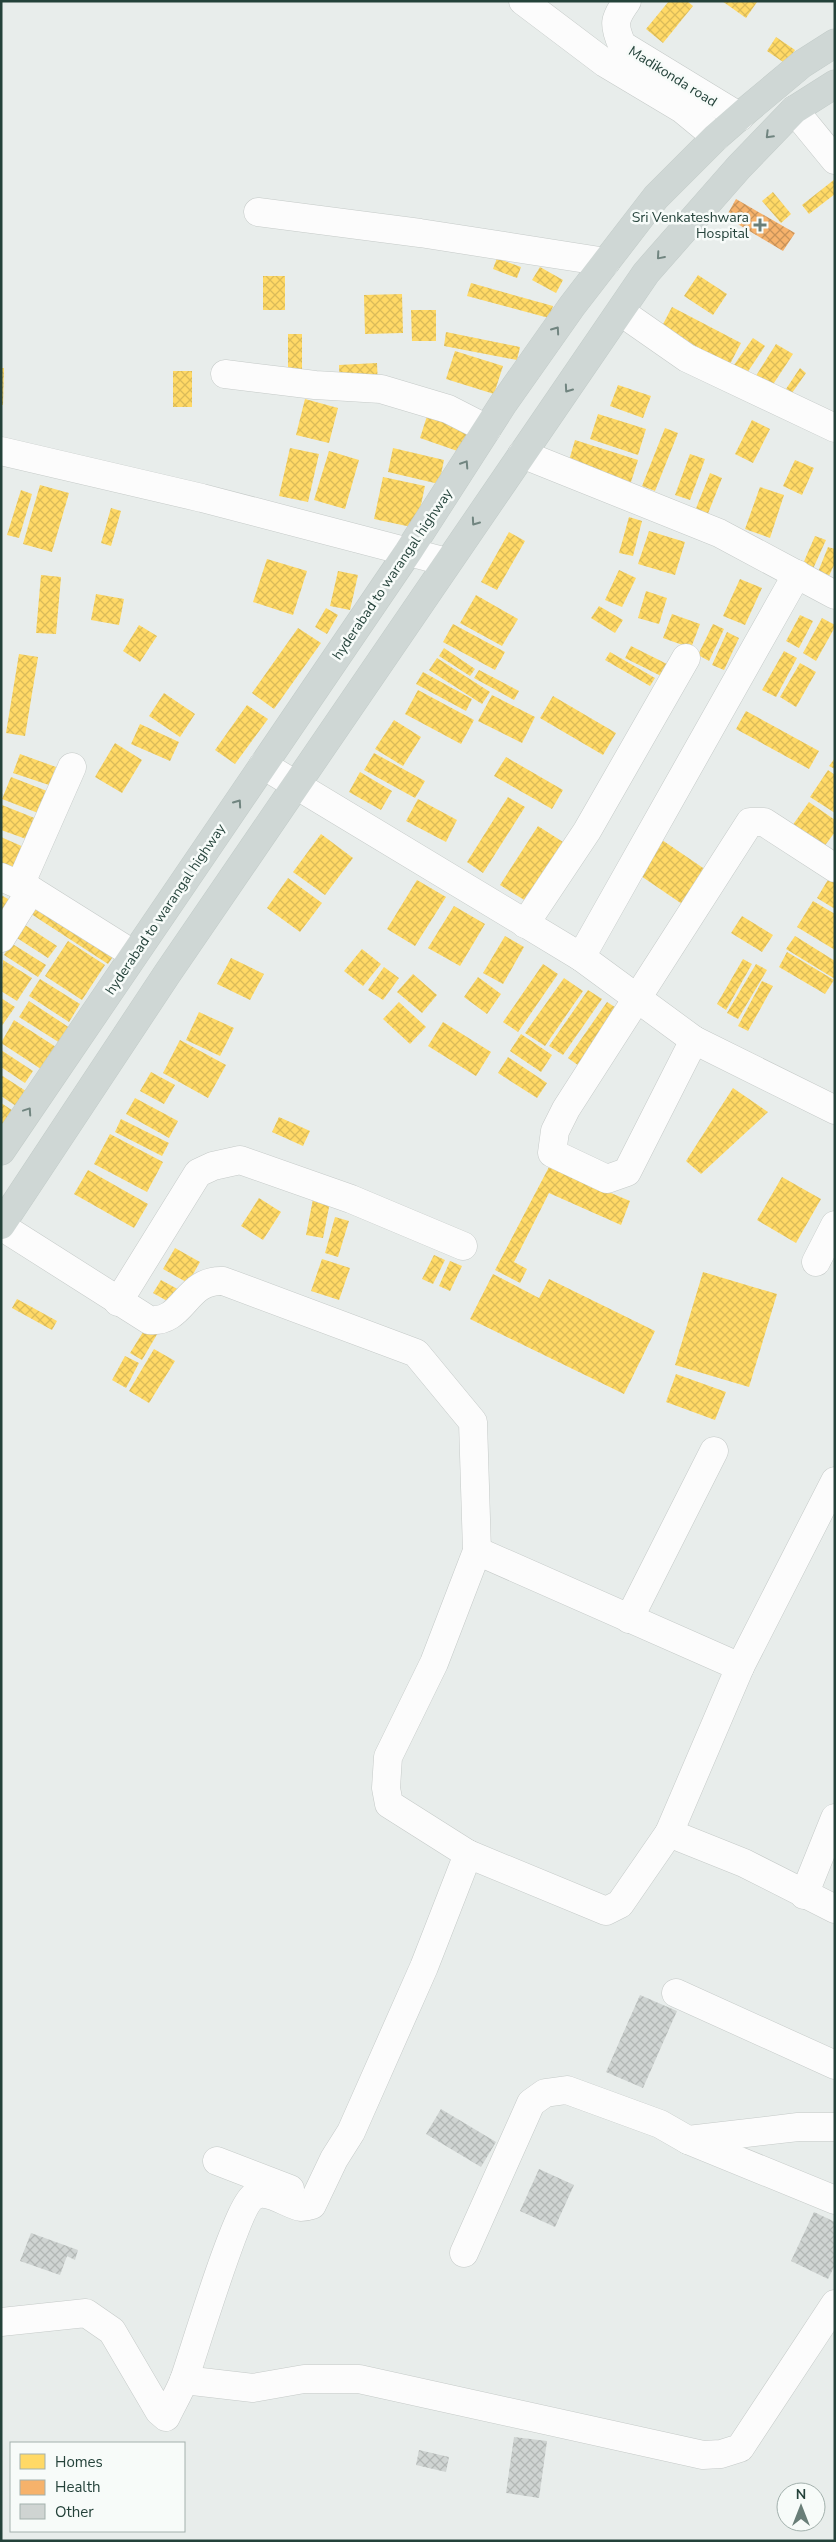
<svg xmlns="http://www.w3.org/2000/svg" width="836" height="2542" font-family="'Nunito Sans',sans-serif">
	<defs>
		<pattern id="homes-cross-hatch" width="8" height="8" patternUnits="userSpaceOnUse" patternTransform="scale(1.25)"><rect width="8" height="8" fill="#ffd966"/><path d="M0 0l8 8M0 8l8-8" fill="none" stroke="#dabb59"/></pattern>
		<pattern id="health-cross-hatch" width="8" height="8" patternUnits="userSpaceOnUse" patternTransform="scale(1.25)"><rect width="8" height="8" fill="#f6b26b"/><path d="M0 0l8 8M0 8l8-8" fill="none" stroke="#c79259"/></pattern>
		<pattern id="building-cross-hatch" width="8" height="8" patternUnits="userSpaceOnUse" patternTransform="scale(1.25)"><rect width="8" height="8" fill="#cfd4d2"/><path d="M0 0l8 8M0 8l8-8" fill="none" stroke="#b2b7b5"/></pattern>
	</defs>
	<rect width="100%" height="100%" fill="#e8edeb"/>
	<g fill="url(#homes-cross-hatch)">
		<polygon points="669,1 687,1 693,6 663,43 646,29"/>
		<polygon points="722,1 756,1 757,2 746,18"/>
		<polygon points="776,37 795,50 786,64 767,51"/>
		<polygon points="835,179 835,194 809,214 802,205"/>
		<polygon points="773,192 791,214 781,223 762,201"/>
		<polygon points="497,258 521,267 517,278 493,269"/>
		<polygon points="540,267 563,280 556,293 532,280"/>
		<polygon points="698,275 727,294 713,315 684,296"/>
		<rect x="263" y="276" width="22" height="34"/>
		<polygon points="471,283 553,306 549,318 467,296"/>
		<polygon points="402,294 403,333 365,334 364,295"/>
		<polygon points="672,307 741,343 730,364 661,328"/>
		<polygon points="411,310 436,310 436,341 412,341"/>
		<polygon points="446,332 520,347 517,360 444,346"/>
		<rect x="288" y="334" width="14" height="52"/>
		<polygon points="753,338 765,346 747,373 734,365"/>
		<polygon points="776,344 793,354 770,389 754,379"/>
		<polygon points="455,351 503,366 494,394 446,379"/>
		<polygon points="377,363 378,387 340,389 339,365"/>
		<polygon points="1,368 4,368 3,405 1,405"/>
		<polygon points="800,368 806,373 792,393 786,389"/>
		<rect x="173" y="371" width="19" height="36"/>
		<polygon points="618,385 651,396 643,418 610,406"/>
		<polygon points="305,399 338,408 329,443 296,435"/>
		<polygon points="428,413 475,430 466,454 420,438"/>
		<polygon points="598,414 646,429 638,455 590,439"/>
		<polygon points="752,420 770,429 753,463 735,454"/>
		<polygon points="665,428 678,433 655,491 642,486"/>
		<polygon points="575,440 638,460 630,485 568,464"/>
		<polygon points="290,448 319,454 308,502 279,496"/>
		<polygon points="393,448 444,460 439,484 388,472"/>
		<polygon points="329,451 359,460 345,509 314,500"/>
		<polygon points="690,454 705,459 690,500 675,495"/>
		<polygon points="795,460 814,468 802,495 783,486"/>
		<polygon points="710,473 722,478 707,516 695,511"/>
		<polygon points="383,477 425,486 416,528 374,519"/>
		<polygon points="40,485 69,493 52,552 23,544"/>
		<polygon points="760,487 784,495 770,538 745,529"/>
		<polygon points="21,490 32,494 19,538 7,535"/>
		<polygon points="111,508 121,511 111,546 101,543"/>
		<polygon points="629,517 642,521 633,556 619,553"/>
		<polygon points="649,531 685,542 675,575 638,564"/>
		<polygon points="509,532 525,541 497,590 481,582"/>
		<polygon points="815,536 826,540 812,571 802,566"/>
		<polygon points="828,547 835,549 835,563 829,576 818,572"/>
		<polygon points="267,559 307,571 293,615 253,602"/>
		<polygon points="619,570 636,578 622,607 605,600"/>
		<polygon points="338,571 358,575 350,610 330,606"/>
		<polygon points="41,575 61,577 56,634 36,633"/>
		<polygon points="740,579 762,588 745,625 723,616"/>
		<polygon points="646,591 667,598 659,624 638,618"/>
		<polygon points="96,594 124,599 119,625 91,620"/>
		<polygon points="476,595 518,619 502,646 460,623"/>
		<polygon points="599,606 623,620 615,633 591,618"/>
		<polygon points="326,608 338,615 327,634 315,627"/>
		<polygon points="672,614 700,624 691,648 663,638"/>
		<polygon points="800,615 813,621 799,648 786,641"/>
		<polygon points="822,618 835,625 835,627 816,661 803,653"/>
		<polygon points="453,624 505,652 495,670 443,642"/>
		<polygon points="713,624 724,629 709,661 698,655"/>
		<polygon points="139,625 157,636 140,662 123,651"/>
		<polygon points="298,628 321,643 274,709 252,693"/>
		<polygon points="727,632 739,638 724,670 712,665"/>
		<polygon points="631,646 667,664 661,676 625,658"/>
		<polygon points="444,648 475,669 470,676 439,656"/>
		<polygon points="784,651 797,658 776,697 762,690"/>
		<polygon points="610,652 655,678 650,686 605,660"/>
		<polygon points="19,654 38,657 25,736 6,733"/>
		<polygon points="437,658 490,692 482,704 429,670"/>
		<polygon points="800,663 816,672 796,707 780,697"/>
		<polygon points="479,670 519,691 514,700 474,678"/>
		<polygon points="423,672 472,699 466,711 416,684"/>
		<polygon points="418,690 474,720 461,744 405,714"/>
		<polygon points="164,693 195,714 180,737 149,716"/>
		<polygon points="492,695 535,717 522,743 478,721"/>
		<polygon points="553,696 616,733 603,755 540,718"/>
		<polygon points="247,705 268,719 235,764 215,750"/>
		<polygon points="746,711 819,751 809,769 736,729"/>
		<polygon points="394,720 421,737 403,766 375,749"/>
		<polygon points="140,724 179,742 170,761 131,744"/>
		<polygon points="115,743 142,760 122,793 95,777"/>
		<polygon points="374,753 425,781 415,798 364,770"/>
		<polygon points="20,754 56,767 49,785 13,773"/>
		<polygon points="506,757 563,790 552,809 494,776"/>
		<polygon points="835,758 835,769 829,766"/>
		<polygon points="828,770 835,775 835,813 810,797"/>
		<polygon points="360,772 392,791 381,810 349,792"/>
		<polygon points="11,777 47,791 38,813 2,799"/>
		<polygon points="508,797 525,807 483,873 467,862"/>
		<polygon points="418,799 457,820 446,842 406,821"/>
		<polygon points="809,802 835,820 835,832 823,848 792,826"/>
		<polygon points="2,805 37,819 29,840 1,830"/>
		<polygon points="538,826 563,842 526,901 500,885"/>
		<polygon points="321,834 353,858 325,895 293,872"/>
		<polygon points="1,837 26,848 14,877 1,872"/>
		<polygon points="662,840 709,872 685,906 638,874"/>
		<polygon points="288,878 322,903 300,932 267,908"/>
		<polygon points="829,878 835,882 835,909 817,898"/>
		<polygon points="417,880 446,897 415,946 387,929"/>
		<polygon points="1,895 15,903 1,920"/>
		<polygon points="34,898 116,952 108,964 25,910"/>
		<polygon points="813,901 835,914 835,950 797,927"/>
		<polygon points="454,906 485,924 460,966 428,948"/>
		<polygon points="742,916 773,935 762,952 731,933"/>
		<polygon points="22,923 57,946 48,958 14,936"/>
		<polygon points="505,936 524,947 503,984 483,973"/>
		<polygon points="795,936 835,961 835,979 786,949"/>
		<polygon points="68,941 105,965 82,1000 45,976"/>
		<polygon points="11,943 46,965 38,977 4,955"/>
		<polygon points="362,949 381,964 363,986 344,971"/>
		<polygon points="787,952 834,980 825,994 779,967"/>
		<polygon points="231,958 264,974 250,1000 217,984"/>
		<polygon points="743,959 752,964 726,1010 717,1004"/>
		<polygon points="3,960 32,978 17,1001 1,991"/>
		<polygon points="543,964 558,974 518,1032 503,1022"/>
		<polygon points="756,964 767,970 738,1019 727,1013"/>
		<polygon points="384,967 399,978 383,1000 368,990"/>
		<polygon points="413,974 437,995 422,1013 397,992"/>
		<polygon points="478,977 501,994 487,1014 464,997"/>
		<polygon points="564,978 583,991 545,1046 525,1033"/>
		<polygon points="40,979 80,1004 69,1022 29,996"/>
		<polygon points="762,981 773,986 748,1031 738,1026"/>
		<polygon points="588,990 602,999 563,1055 549,1046"/>
		<polygon points="1,998 15,1007 1,1027"/>
		<polygon points="29,1001 70,1028 60,1043 19,1017"/>
		<polygon points="399,1002 426,1027 410,1044 383,1019"/>
		<polygon points="607,1002 621,1011 582,1068 568,1058"/>
		<polygon points="199,1012 234,1028 220,1056 186,1040"/>
		<polygon points="14,1020 56,1047 41,1069 1,1043"/>
		<polygon points="443,1022 491,1052 476,1076 428,1046"/>
		<polygon points="521,1034 552,1055 541,1072 510,1051"/>
		<polygon points="180,1040 226,1065 208,1098 163,1073"/>
		<polygon points="1,1050 33,1071 25,1083 1,1067"/>
		<polygon points="508,1057 547,1083 537,1098 498,1073"/>
		<polygon points="151,1072 175,1085 164,1104 140,1091"/>
		<polygon points="1,1075 29,1093 19,1108 1,1096"/>
		<polygon points="733,1088 768,1112 701,1174 686,1161"/>
		<polygon points="135,1098 178,1121 169,1138 126,1114"/>
		<polygon points="1,1103 15,1112 1,1133"/>
		<polygon points="279,1117 310,1131 303,1146 272,1132"/>
		<polygon points="121,1119 169,1143 162,1156 115,1132"/>
		<polygon points="110,1134 163,1162 147,1192 94,1164"/>
		<polygon points="549,1167 630,1201 621,1225 549,1193 514,1262 527,1269 520,1283 495,1270"/>
		<polygon points="88,1170 148,1204 134,1228 74,1194"/>
		<polygon points="782,1177 821,1199 796,1243 757,1220"/>
		<polygon points="314,1194 331,1197 323,1238 306,1235"/>
		<polygon points="259,1198 281,1212 263,1240 241,1226"/>
		<polygon points="335,1217 349,1221 338,1257 325,1253"/>
		<polygon points="175,1248 200,1262 188,1283 163,1269"/>
		<polygon points="434,1255 445,1260 433,1284 422,1279"/>
		<polygon points="322,1259 350,1268 339,1300 311,1291"/>
		<polygon points="450,1261 462,1266 450,1291 439,1286"/>
		<polygon points="703,1272 777,1294 749,1387 675,1365"/>
		<polygon points="493,1274 539,1298 549,1279 655,1331 624,1394 470,1319"/>
		<polygon points="161,1280 183,1292 176,1306 153,1293"/>
		<polygon points="17,1299 57,1321 52,1330 12,1308"/>
		<polygon points="148,1324 159,1331 142,1360 130,1353"/>
		<polygon points="154,1349 175,1361 149,1403 129,1391"/>
		<polygon points="125,1356 139,1363 126,1388 112,1380"/>
		<polygon points="676,1374 726,1392 715,1420 666,1402"/>
	</g>
	<polygon fill="url(#health-cross-hatch)" points="736,199 795,233 783,251 726,217"/>
	<g fill="url(#building-cross-hatch)">
		<polygon points="640,1995 677,2011 643,2088 606,2072"/>
		<polygon points="441,2109 496,2142 481,2167 426,2134"/>
		<polygon points="539,2169 574,2185 555,2227 520,2211"/>
		<polygon points="814,2212 835,2222 835,2265 828,2279 791,2261"/>
		<polygon points="31,2233 78,2250 75,2260 67,2256 60,2275 20,2261"/>
		<polygon points="514,2437 547,2441 539,2498 506,2493"/>
		<polygon points="419,2450 449,2457 446,2472 416,2465"/>
	</g>
	<g fill="none" stroke-linecap="round" stroke-linejoin="round">
		<defs>
			<g id="minor">
				<polyline points="523,1 605,63 682,109 716,137"/>
				<path d="M627,1C614,19 613,24 622,45L740,117"/>
				<polyline points="794,110 835,160"/>
				<polyline points="258,212 420,233 606,262"/>
				<polyline points="621,312 687,358 835,428"/>
				<polyline points="225,374 315,385 381,389 448,409 487,429"/>
				<polyline points="1,451 202,498 447,562"/>
				<polyline points="522,454 719,533 835,595"/>
				<polyline points="263,765 581,957 694,1040 835,1110"/>
				<polyline points="1,877 31,890 133,954"/>
				<polyline points="20,885 72,767"/>
				<polyline points="525,924 587,831 686,658"/>
				<polyline points="1,938 31,890"/>
				<polyline points="581,957 797,574"/>
				<polyline points="694,1040 627,1172 607,1179 552,1153 555,1131 566,1109 750,822 764,822 835,868"/>
				<path d="M1,1226L149,1320C184,1324 185,1279 223,1281L416,1353L473,1422L477,1551L434,1663L388,1757L386,1788L389,1804L468,1854L424,1967L351,2132L334,2159L312,2205C309,2206 305,2207 301,2207C288,2205 268,2188 254,2196C237,2206 194,2352 184,2380C179,2393 172,2404 166,2417L159,2411L112,2331L86,2313L1,2322"/>
				<polyline points="816,1262 835,1225"/>
				<polyline points="118,1302 198,1173 213,1166 240,1160 351,1199 463,1246"/>
				<polyline points="477,1551 740,1667"/>
				<polyline points="629,1619 714,1451"/>
				<polyline points="669,1833 740,1667 835,1481"/>
				<polyline points="468,1854 606,1911 620,1904 669,1833 744,1863 835,1909"/>
				<polyline points="804,1895 835,1818"/>
				<polyline points="676,1993 835,2065"/>
				<polyline points="688,2140 835,2200"/>
				<polyline points="217,2161 290,2189"/>
				<polyline points="464,2253 531,2103 545,2093 567,2090 660,2124 688,2140 798,2127 835,2127"/>
				<polyline points="184,2380 253,2388 304,2379 359,2379 703,2455 721,2454 740,2448 835,2304"/>
			</g>
			<g id="major">
				<polyline points="1,1151 408,552 503,404 572,306 656,197 716,137 747,110 802,64 835,43"/>
				<polyline points="1,1225 167,974 646,273 739,167 794,110 835,84"/>
			</g>
		</defs>
		<use href="#minor" stroke="#c5cac8" stroke-width="29"/>
		<use href="#major" stroke="#c3ccc9" stroke-width="29"/>
		<use href="#minor" stroke="#fcfcfc" stroke-width="28"/>
		<use href="#major" stroke="#cfd7d5" stroke-width="28"/>
	</g>
	<defs><path id="oneway-chevron" d="M-2-3.5L2.5 0L-2 3.5" fill="none" stroke-width="1.6" stroke-linecap="round" stroke-linejoin="round" transform="scale(1.25)"/></defs>
	<g stroke="#718580">
		<use href="#oneway-chevron" transform="translate(769 135) rotate(135)"/>
		<use href="#oneway-chevron" transform="translate(660 256) rotate(131)"/>
		<use href="#oneway-chevron" transform="translate(556 330) rotate(-55)"/>
		<use href="#oneway-chevron" transform="translate(568 389) rotate(125)"/>
		<use href="#oneway-chevron" transform="translate(465 464) rotate(-57)"/>
		<use href="#oneway-chevron" transform="translate(475 522) rotate(125)"/>
		<use href="#oneway-chevron" transform="translate(238 803) rotate(-55)"/>
		<use href="#oneway-chevron" transform="translate(28 1111) rotate(-56)"/>
	</g>
	<path fill="#697e78" stroke="#f7fbf9" stroke-width="2" d="M757.5 217.5h5v5h5v5h-5v5h-5v-5h-5v-5h5z"/>
	<g text-anchor="middle" stroke-width="5" stroke-linejoin="round" paint-order="stroke">
		<g font-size="14" fill="#24423a" stroke="#f7fbf9">
			<text transform="translate(673 76) rotate(32)" y="5">Madikonda road</text>
			<text transform="translate(392 574) rotate(-56)" y="5">hyderabad to warangal highway</text>
			<text transform="translate(165 909) rotate(-56)" y="5">hyderabad to warangal highway</text>
		</g>
		<g font-size="14" fill="#24423a" stroke="#f7fbf9" text-anchor="end">
			<text x="749" y="222">Sri Venkateshwara<tspan x="749" dy="16">Hospital</tspan></text>
		</g>
	</g>
	<rect width="836" height="2542" fill="none" stroke="#24423a" stroke-width="5"/>
	<rect x="10" y="2442" width="175" height="90" fill="#f7fbf9" stroke="#a3b1ad"/>
	<rect x="20" y="2454" width="25" height="15" fill="#ffd966" stroke="#a3b1ad"/>
	<text x="55" y="2467" font-size="15" fill="#24423a">Homes</text>
	<rect x="20" y="2480" width="25" height="15" fill="#f6b26b" stroke="#a3b1ad"/>
	<text x="55" y="2492" font-size="15" fill="#24423a">Health</text>
	<rect x="20" y="2504" width="25" height="15" fill="#cfd4d2" stroke="#a3b1ad"/>
	<text x="55" y="2517" font-size="15" fill="#24423a">Other</text>
	<g transform="translate(801 2507)"><circle r="24" fill="#f7fbf9" stroke="#a3b1ad"/>
	<path d="M0-4L9 19L0 12L-9 19Z" fill="#697e78"/>
	<text y="-8" font-size="14" font-weight="bold" text-anchor="middle" fill="#24423a">N</text>
	</g>
</svg>
